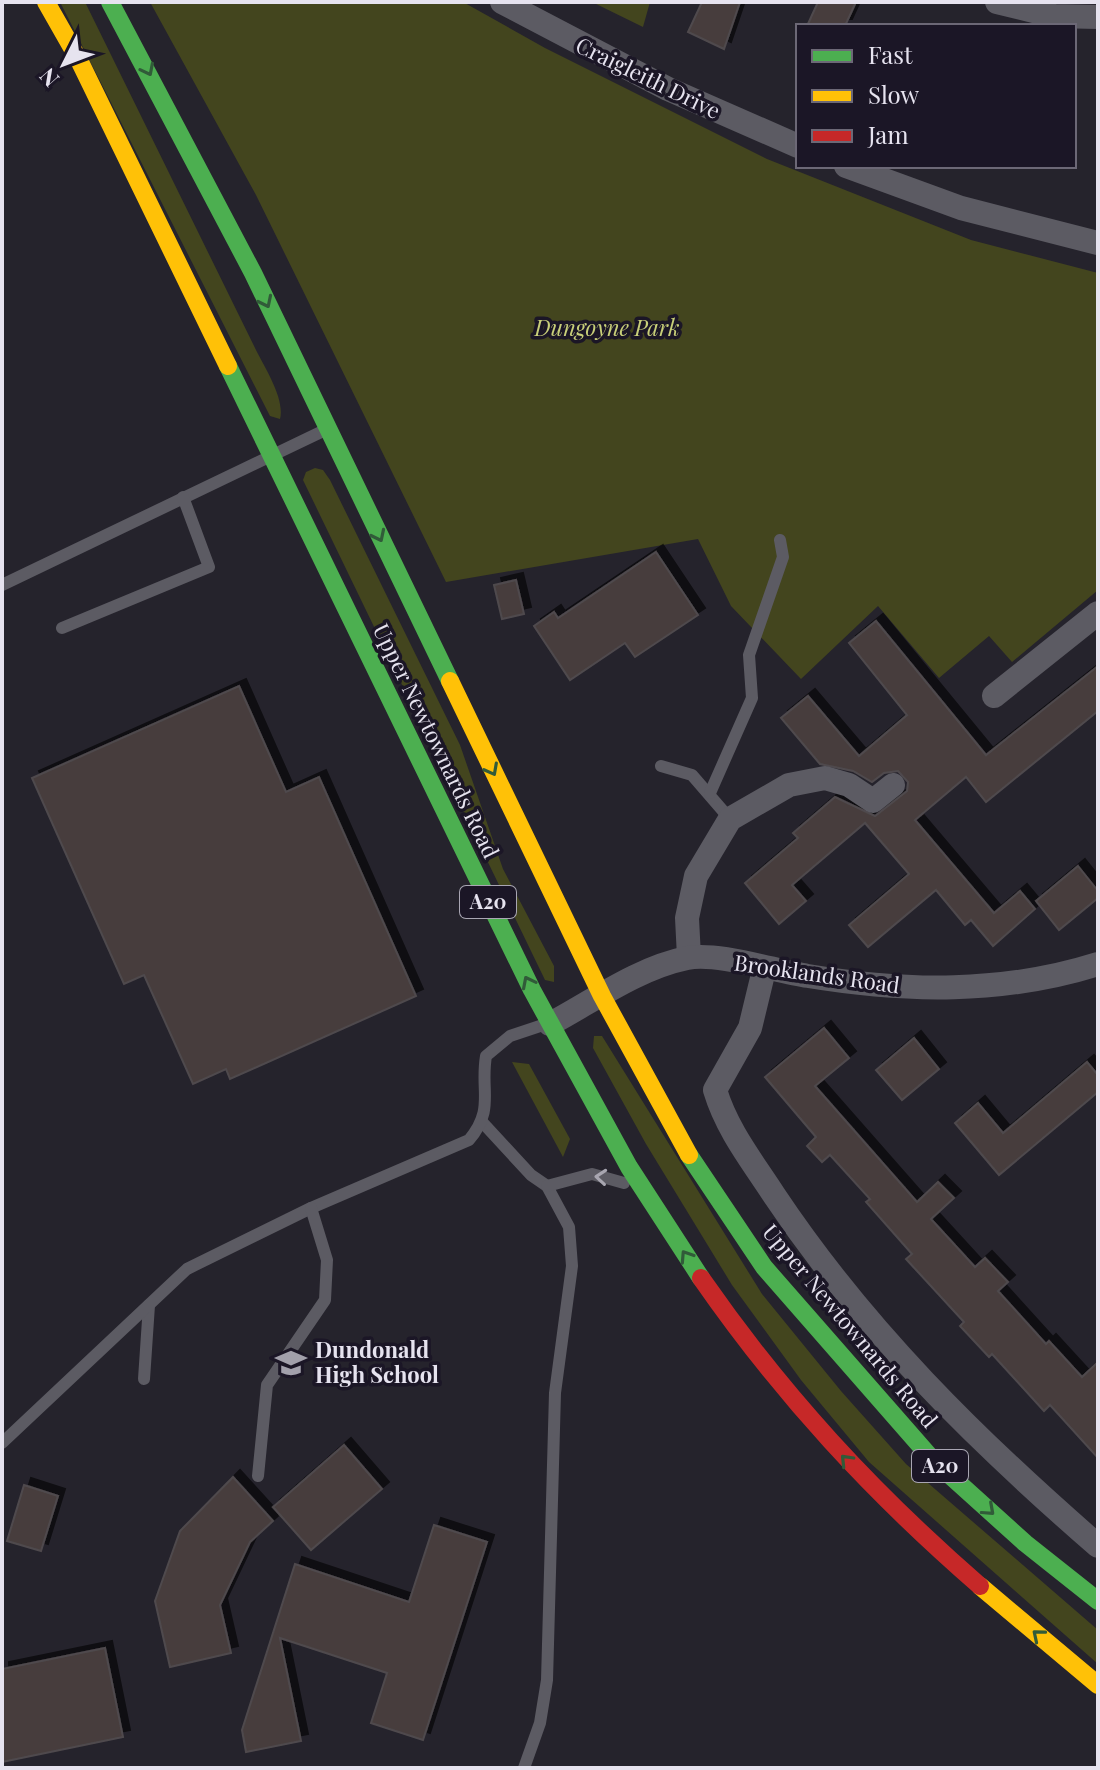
<svg xmlns="http://www.w3.org/2000/svg" width="1100" height="1770" font-family="'Playfair Display',serif">
	<defs>
		<filter id="shadow"><feDropShadow dx="7" dy="-7" stdDeviation="0" flood-color="#0009"/></filter>
	</defs>
	<rect width="100%" height="100%" fill="#25232c"/>
	<g fill="#43451e">
		<path d="M60,2H85L257,352C266,370 285,399 280,419L270,416Z"/>
		<polygon points="150,2 463,2 545,48 767,159 971,240 1098,273 1098,590 1012,662 989,636 939,678 878,606 801,679 731,606 698,539 446,582 256,195"/>
		<polygon points="592,2 650,2 643,27"/>
		<polygon points="315,468 323,470 330,480 460,745 503,869 554,966 554,982 545,980 303,480 306,472"/>
		<polygon points="594,1036 602,1036 762,1294 841,1391 906,1464 1098,1630 1098,1664 869,1462 801,1380 732,1285 646,1144 593,1048"/>
		<polygon points="512,1062 529,1064 570,1139 563,1157"/>
	</g>
	<g fill="#473e3e" stroke="#4f4a4d" stroke-width="2" filter="url(#shadow)">
		<polygon points="702,2 740,2 724,49 688,32"/>
		<polygon points="818,2 856,2 845,26 807,26"/>
		<polygon points="656,552 698,615 635,657 625,643 570,680 534,626 554,612 558,618"/>
		<polygon points="516,580 524,614 502,619 494,585"/>
		<polygon points="876,621 986,755 1098,666 1098,711 986,802 966,777 915,820 994,913 1020,891 1035,909 993,946 971,920 965,925 936,890 868,947 849,925 909,874 865,823 792,885 806,901 779,924 745,883 798,838 793,833 835,797 875,816 907,791 908,782 898,771 884,773 872,782 853,771 820,764 781,718 808,696 859,756 907,715 849,643"/>
		<polygon points="239,686 286,792 319,777 416,996 230,1079 226,1069 193,1084 144,975 124,984 32,778"/>
		<polygon points="1078,866 1098,891 1098,898 1059,930 1036,901"/>
		<polygon points="824,1028 849,1058 815,1086 917,1202 938,1182 954,1198 931,1219 975,1267 985,1258 1008,1282 998,1291 1046,1344 1049,1341 1082,1377 1098,1362 1098,1458 1050,1405 1044,1411 992,1354 989,1357 960,1326 964,1322 906,1259 912,1254 866,1202 870,1199 830,1155 822,1162 807,1146 816,1137 765,1077"/>
		<polygon points="914,1038 939,1069 902,1100 876,1070"/>
		<polygon points="1087,1062 1098,1075 1098,1092 999,1175 955,1123 978,1103 1003,1133"/>
		<polygon points="344,1445 382,1489 311,1550 273,1507"/>
		<polygon points="233,1477 273,1521 250,1542 220,1605 231,1653 170,1667 155,1601 180,1531"/>
		<polygon points="24,1485 58,1496 41,1551 7,1541"/>
		<polygon points="434,1525 487,1542 423,1740 371,1723 387,1673 280,1638 301,1741 246,1752 242,1730 295,1564 409,1602"/>
		<polygon points="105,1648 123,1737 2,1762 2,1669"/>
	</g>
	<g fill="none" stroke-linecap="round" stroke-linejoin="round">
		<g stroke="#5c5b63" stroke-width="12">
			<polyline points="2,585 321,432"/>
			<polyline points="62,628 209,567 183,497"/>
			<polyline points="661,766 692,775 730,819"/>
			<polyline points="710,793 752,698 749,655 783,557 780,540"/>
			<polyline points="483,1123 531,1175 547,1186 569,1227 572,1266 555,1393 547,1680 540,1723 524,1768"/>
			<polyline points="547,1186 592,1174 624,1183"/>
			<polyline points="144,1379 149,1305"/>
			<path d="M2,1443L187,1269L311,1208L469,1140C495,1109 480,1091 486,1056L510,1036L543,1025"/>
			<polyline points="258,1476 267,1385 325,1300 327,1260 311,1208"/>
		</g>
		<g stroke="#5c5b63" stroke-width="24">
			<polyline points="502,2 668,89 798,146"/>
			<polyline points="997,2 1054,16 1098,17"/>
			<polyline points="846,166 961,208 1098,243"/>
			<polyline points="994,696 1098,613"/>
			<polyline points="689,957 687,918 696,876 730,819 789,785 825,778 849,785 873,801 893,785"/>
			<path d="M764,970L750,1028L715,1090C727,1130 752,1161 774,1195C864,1330 976,1440 1098,1546"/>
			<path d="M550,1024C593,1001 638,968 687,958C718,952 775,971 808,976C905,992 1003,994 1098,964"/>
		</g>
		<g stroke="#4caf50" stroke-width="18">
			<polyline points="110,2 253,273 450,681"/>
			<polyline points="228,366 532,990 629,1167 701,1278"/>
			<polyline points="689,1155 764,1267 932,1459 1025,1543 1098,1601"/>
		</g>
		<g stroke="#ffc107" stroke-width="18">
			<polyline points="46,2 79,60 228,366"/>
			<polyline points="450,681 602,996 689,1155"/>
			<polyline points="980,1586 1098,1685"/>
		</g>
		<path stroke="#c62828" stroke-width="18" d="M701,1278C783,1396 872,1492 980,1586"/>
	</g>
	<defs><path id="oneway-chevron" d="M-2-3.5L2.5 0L-2 3.5" fill="none" stroke-width="1.6" stroke-linecap="round" stroke-linejoin="round" transform="scale(2)"/></defs>
	<g stroke="#315b39">
		<use href="#oneway-chevron" transform="translate(148 70) rotate(63)"/>
		<use href="#oneway-chevron" transform="translate(266 302) rotate(64)"/>
		<use href="#oneway-chevron" transform="translate(379 536) rotate(64)"/>
		<use href="#oneway-chevron" transform="translate(492 770) rotate(62)"/>
		<use href="#oneway-chevron" transform="translate(528 982) rotate(-117)"/>
		<use href="#oneway-chevron" transform="translate(686 1256) rotate(-123)"/>
		<use href="#oneway-chevron" transform="translate(846 1460) rotate(-134)"/>
		<use href="#oneway-chevron" transform="translate(989 1510) rotate(42)"/>
		<use href="#oneway-chevron" transform="translate(1038 1635) rotate(-140)"/>
	</g>
	<use stroke="#a8a6b0" href="#oneway-chevron" transform="translate(601 1177) rotate(-175)"/>
	<defs>
		<symbol id="school-bare" viewBox="-9 -9 18 18"><path d="M0-5L7-2L0 1L-7-2ZM-4 1L0 2.5L4 1V4Q0 6-4 4Z" fill="#a2a0ab" stroke="#1b1626" stroke-width="2.5" paint-order="stroke"/></symbol>
	</defs>
	<g fill-rule="evenodd">
		<use href="#school-bare" x="269" y="1341" width="44" height="44"/>
	</g>
	<g text-anchor="middle" stroke-width="7" stroke-linejoin="round" paint-order="stroke">
		<g fill="#1b1626" stroke="#a9a6b3" stroke-width="2">
			<rect x="460" y="886" width="56" height="32" rx="6"/>
			<rect x="912" y="1450" width="56" height="32" rx="6"/>
		</g>
		<g font-size="20" font-weight="bold" fill="#e6e3ef">
			<text x="488" y="909">A20</text>
			<text x="940" y="1473">A20</text>
		</g>
		<g font-size="22" fill="#e6e3ef" stroke="#1b1626">
			<text transform="translate(648 78) rotate(26)" y="8">Craigleith Drive</text>
			<text transform="translate(436 741) rotate(64)" y="8">Upper Newtownards Road</text>
			<text transform="translate(817 974) rotate(8)" y="8">Brooklands Road</text>
			<text transform="translate(850 1326) rotate(50)" y="8">Upper Newtownards Road</text>
		</g>
		<g font-size="22" font-style="italic" fill="#c9d079" stroke="#1b1626">
			<text x="607" y="336">Dungoyne Park</text>
		</g>
		<g font-size="22" font-weight="bold" fill="#e6e3ef" stroke="#1b1626" text-anchor="start">
			<text x="315" y="1358">Dundonald<tspan x="315" dy="25">High School</tspan></text>
		</g>
	</g>
	<rect width="1100" height="1770" fill="none" stroke="#e6e3ef" stroke-width="8"/>
	<rect x="796" y="24" width="280" height="144" fill="#1b1626" stroke="#6c6876" stroke-width="2"/>
	<rect x="812" y="50" width="40" height="12" fill="#4caf50" stroke="#6c6876" stroke-width="2"/>
	<text x="868" y="64" font-size="24" fill="#e6e3ef">Fast</text>
	<rect x="812" y="90" width="40" height="12" fill="#ffc107" stroke="#6c6876" stroke-width="2"/>
	<text x="868" y="104" font-size="24" fill="#e6e3ef">Slow</text>
	<rect x="812" y="130" width="40" height="12" fill="#c62828" stroke="#6c6876" stroke-width="2"/>
	<text x="868" y="144" font-size="24" fill="#e6e3ef">Jam</text>
	<g transform="translate(64 64) rotate(228)" stroke="#1b1626" stroke-width="6" paint-order="stroke">
	<path d="M0-6L14 30L0 20L-14 30Z" fill="#e6e3ef"/>
	<text y="-12" font-size="22" font-weight="bold" text-anchor="middle" fill="#e6e3ef">N</text>
	</g>
</svg>
